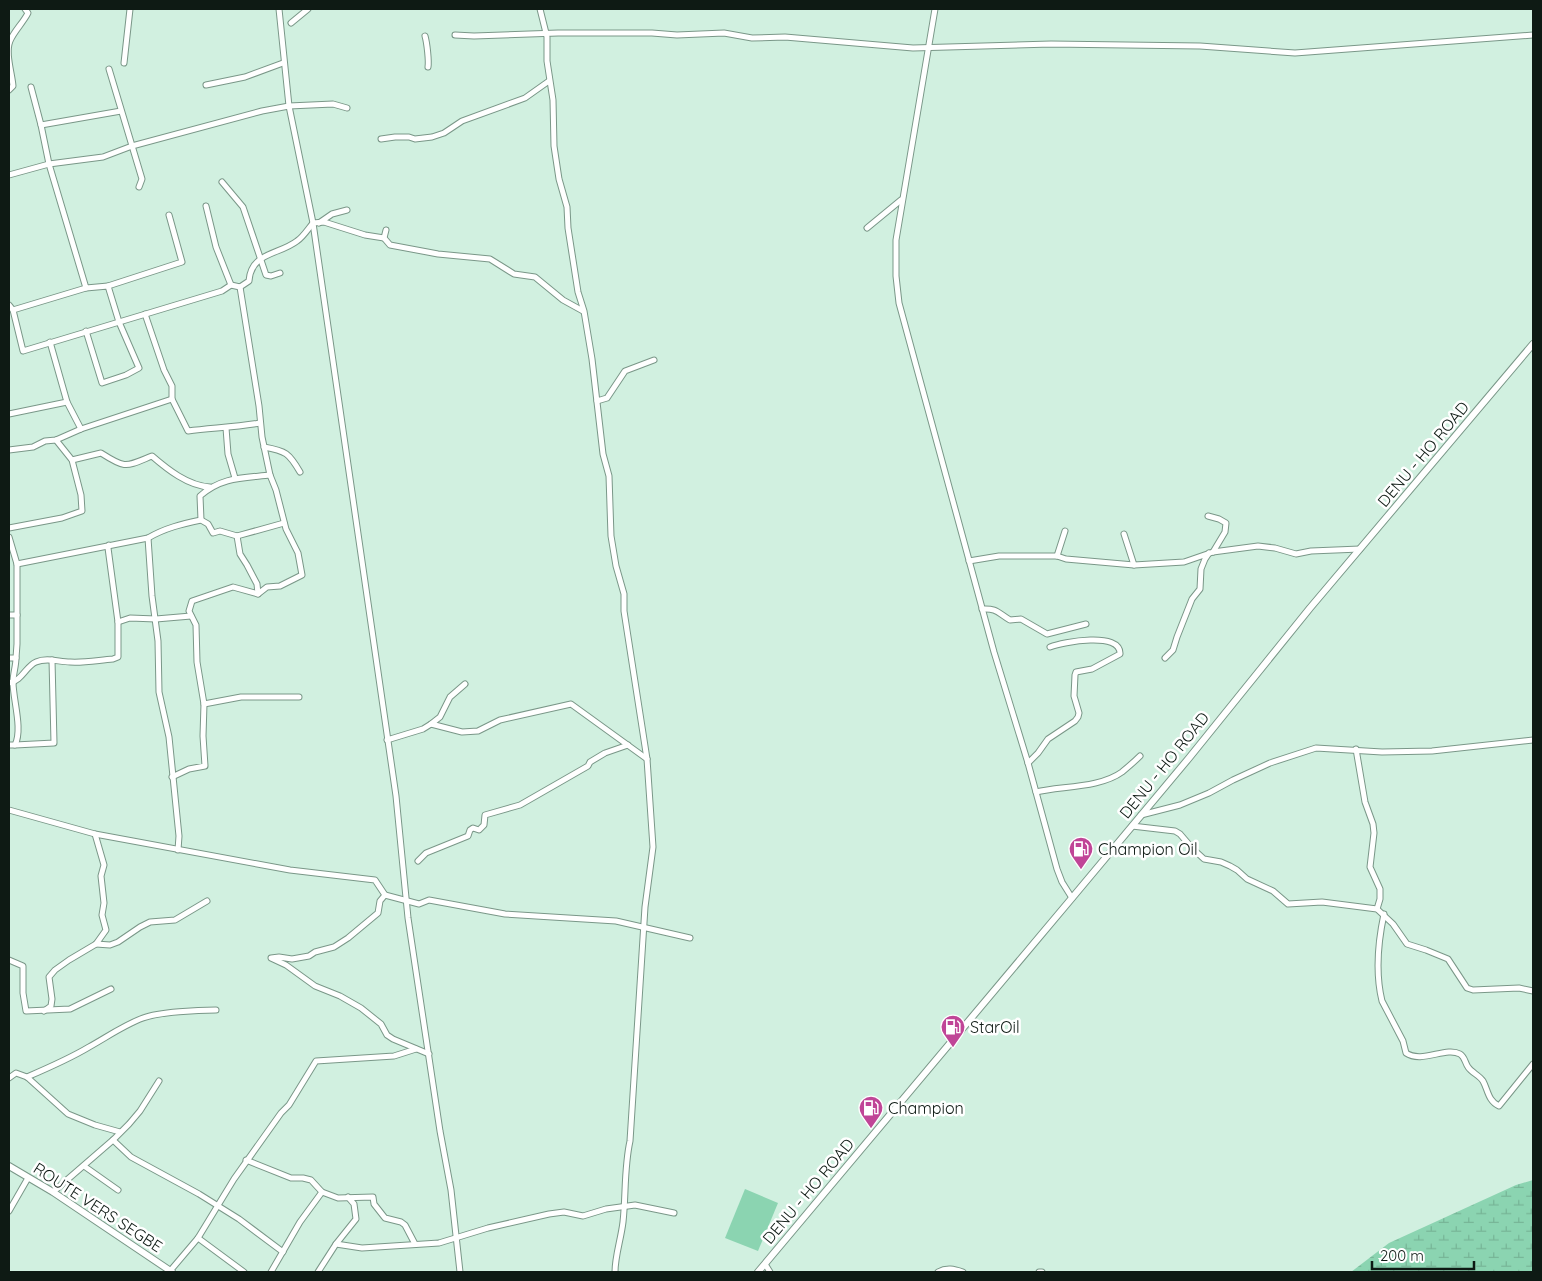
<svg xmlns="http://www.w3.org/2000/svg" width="1542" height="1281" font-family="Quicksand,sans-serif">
	<defs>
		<pattern id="wetland-marsh" width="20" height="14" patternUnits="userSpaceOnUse" patternTransform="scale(1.25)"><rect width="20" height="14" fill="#8bd4b1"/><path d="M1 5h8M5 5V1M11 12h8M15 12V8" fill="none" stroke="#77b597"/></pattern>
	</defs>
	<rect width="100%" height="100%" fill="#d1f0e0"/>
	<polygon fill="url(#wetland-marsh)" points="1533,1180 1533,1272 1351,1272 1389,1243 1516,1185"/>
	<polygon fill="#8bd4b1" points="745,1189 778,1203 758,1251 725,1238"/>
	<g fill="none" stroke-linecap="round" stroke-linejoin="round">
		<defs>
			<g id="minor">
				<polyline points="279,9 289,106 313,223 396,796 408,918 440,1131 451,1190 460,1272"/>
				<path d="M540,9L547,37V61L553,100L554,146L559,179L567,207L568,228L578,292L584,311L592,359L603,454L609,476L611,536L616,566L624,594V611L647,759L653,847L645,907L630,1141C624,1168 626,1195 623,1222C621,1239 615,1256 615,1272"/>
				<polyline points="935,9 896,240 896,276 899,303 994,652 1028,763 1057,869 1062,882 1072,898"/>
				<polyline points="291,23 308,9"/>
				<polyline points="455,35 474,36 558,33 652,33 677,35 724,33 752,38 785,37 913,48 1051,44 1200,46 1295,53 1533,35"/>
				<path d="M425,36C427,43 429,61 428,67"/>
				<polyline points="124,63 130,9"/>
				<polyline points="109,69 142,179 139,187"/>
				<polyline points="206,85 245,77 283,63"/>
				<polyline points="31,87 41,125 49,164 86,288 108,286 119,322 139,368 126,375 102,383 86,331"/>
				<path d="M9,90L13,86C12,73 5,53 10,41C14,31 23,23 28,13L25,9"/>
				<polyline points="41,125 121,111"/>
				<polyline points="381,139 395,137 409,137 415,139 432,137 444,133 462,121 525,98 549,81"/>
				<polyline points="9,175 49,164 103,157 132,146 262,111 289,106 333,104 347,108"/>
				<polyline points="222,182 243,207 266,275 271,276 280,273"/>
				<polyline points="206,206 216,247 231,285"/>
				<polyline points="319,223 332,214 347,210"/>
				<polyline points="867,228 901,200"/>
				<polyline points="386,230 384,238 390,245 438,254 490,259 514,274 535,277 563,300 583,311"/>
				<polyline points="108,286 182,262 169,215"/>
				<path d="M9,305L13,310L23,351L222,291L231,285L240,287L249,281C251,252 279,255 297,241C303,237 308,229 313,223L324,222L365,235L384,238"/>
				<polyline points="13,310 86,288"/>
				<path d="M145,314L164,370L172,386V399L188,431C212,428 236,427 260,423"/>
				<polyline points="50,342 67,402 81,429"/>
				<polyline points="597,401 607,398 625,371 654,360"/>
				<polyline points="9,414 67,402"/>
				<polyline points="226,428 228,454 235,478"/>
				<path d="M264,447C286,451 289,453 300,472"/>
				<polyline points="9,450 33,447 45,441 56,440 81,429 172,399"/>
				<path d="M72,460L101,453C126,469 125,467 152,456C167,469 188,486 210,487"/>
				<polyline points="1208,516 1219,519 1226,523 1225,532 1213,552"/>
				<path d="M201,520L200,496C221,477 243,478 270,475"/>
				<polyline points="9,528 62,518 82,511 81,495 72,460 56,440"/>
				<polyline points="1124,534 1134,565"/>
				<polyline points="237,536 240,554 247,565 257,584 258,594"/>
				<polyline points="9,537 17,564 17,644 16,658"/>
				<polyline points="148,538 152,596 158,641 159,692 169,737 179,836 178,850"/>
				<polyline points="1057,556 1065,531"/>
				<polyline points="969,561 999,556 1057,556 1066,559 1134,565 1184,562 1213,552 1258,546 1275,548 1296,554 1311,551 1360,549"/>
				<path d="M17,564L148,538C165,528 182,524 201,520L208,524L213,533L220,531L237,536L284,523"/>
				<path d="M982,609C997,608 998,613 1010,620L1021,619L1047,634L1086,624"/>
				<polyline points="9,615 17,615"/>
				<polyline points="118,622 130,618 156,619 191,616"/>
				<path d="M9,658H16C16,666 13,674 13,682C13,700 23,729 15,745H9"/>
				<polyline points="1165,658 1173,650 1177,637 1192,599 1200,589 1201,569 1205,559 1209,553"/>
				<path d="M9,683C22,681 26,666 36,662C47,657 59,662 70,662C84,663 99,660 113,659L118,657V622L108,548L109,545"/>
				<polyline points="204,704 241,697 299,697"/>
				<polyline points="431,724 440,717 450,697 465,684"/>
				<polyline points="387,740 423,729 431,724 462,732 478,731 500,720 571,704 647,759"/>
				<polyline points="15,745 54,743 52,660"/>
				<polyline points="1356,749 1365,802 1373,824 1374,833 1370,867 1380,889 1380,899 1377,909"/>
				<path d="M1028,763L1038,753L1048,739L1075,721L1078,717L1079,713L1074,696L1075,675L1076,672L1092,669L1120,654C1121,631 1063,642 1050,647"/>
				<polyline points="172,777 189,769 205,766 203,736 204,704 197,662 196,625 189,611 192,601 233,587 258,594 267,587 280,586 302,575 298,553 286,529 276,490 270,475 262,437 259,406 240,287"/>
				<path d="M1036,792C1062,786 1100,788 1122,772C1128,767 1134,762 1140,756"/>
				<polyline points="9,810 95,834 290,870 375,880 385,895 380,901 378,913 348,938 334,947 315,952 309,956 292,959 279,957 271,958 286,965 315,986 340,996 361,1008 381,1024 387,1035 393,1039 429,1054"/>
				<polyline points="1141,815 1180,805 1209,793 1233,780 1270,763 1316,748 1382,752 1432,751 1533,740"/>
				<polyline points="1132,826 1175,831 1180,834 1192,848 1204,859 1221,862 1230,866 1237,870 1247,879 1273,891 1288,904 1322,902 1377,909 1393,924 1407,944 1426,950 1448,959 1467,988 1473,990 1519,988 1533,991"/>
				<polyline points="418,861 426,853 468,836 470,830 473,828 479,830 484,825 485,815 520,805 588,766 590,762 605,753 628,745"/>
				<polyline points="385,895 419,904 429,900 505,914 616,921 690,938"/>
				<path d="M1384,914C1378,942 1375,972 1382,1001L1403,1041L1406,1053C1422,1064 1446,1046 1460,1054C1465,1057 1465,1063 1468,1067C1472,1073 1479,1075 1483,1081C1488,1090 1488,1101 1499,1106L1533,1064"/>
				<polyline points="96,944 110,945 118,942 140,927 150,922 175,920 207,901"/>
				<polyline points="9,960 23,966 23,993 26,1011 70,1009 111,989"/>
				<polyline points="44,1011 51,1006 52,999 49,977 55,970 69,960 96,944 106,930 102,915 104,903 101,876 104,865 95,834"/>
				<path d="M27,1077C48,1068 69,1059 89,1047C107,1037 124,1025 143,1018C159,1012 199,1010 216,1010"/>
				<polyline points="9,1078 16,1073 27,1077 68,1114 95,1125 120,1132"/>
				<polyline points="113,1140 131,1157 199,1194 239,1219 283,1252"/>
				<polyline points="246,1160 291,1178 303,1178 311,1180 322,1192 338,1198 373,1197 374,1204 385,1218 401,1222 405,1225 415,1244"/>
				<polyline points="84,1166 118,1190"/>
				<polyline points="53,1192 113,1140 129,1124 140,1111 159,1081"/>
				<polyline points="9,1211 28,1178"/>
				<polyline points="198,1238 244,1272"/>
				<polyline points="336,1244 356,1219 354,1204 348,1197"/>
				<polyline points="765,1264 770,1272"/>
				<polyline points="170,1271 198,1238 234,1179 281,1113 289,1105 316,1061 394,1056 416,1049"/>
				<polyline points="271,1272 300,1222 322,1192"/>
				<polyline points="318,1272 336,1244 362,1248 439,1243 488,1228 549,1214 564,1212 583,1216 606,1209 635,1205 674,1213"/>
				<path d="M938,1272C947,1267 954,1269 963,1272"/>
				<polyline points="1039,1272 1042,1272"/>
			</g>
			<g id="major">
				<polyline points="9,1166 53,1192 172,1272"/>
				<polyline points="758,1272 1072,898 1189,758 1310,608 1533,344"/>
			</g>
		</defs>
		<use href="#minor" stroke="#7a9788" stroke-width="7"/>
		<use href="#major" stroke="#7a9788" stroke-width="8"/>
		<use href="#minor" stroke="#fff" stroke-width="5"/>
		<use href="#major" stroke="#fff" stroke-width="6"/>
	</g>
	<defs>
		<symbol id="fuel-pin" viewBox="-11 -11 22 30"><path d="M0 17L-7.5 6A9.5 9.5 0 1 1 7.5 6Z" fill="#c04597" stroke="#fff"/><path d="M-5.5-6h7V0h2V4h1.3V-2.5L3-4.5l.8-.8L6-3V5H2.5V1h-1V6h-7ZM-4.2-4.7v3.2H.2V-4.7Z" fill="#fff"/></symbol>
	</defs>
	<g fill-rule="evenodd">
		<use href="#fuel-pin" x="1067" y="835" width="28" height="38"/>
		<use href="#fuel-pin" x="939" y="1013" width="28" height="38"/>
		<use href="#fuel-pin" x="857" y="1094" width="28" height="38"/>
	</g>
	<g text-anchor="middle" stroke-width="5" stroke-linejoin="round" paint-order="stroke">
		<g font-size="16" fill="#0e1a14" stroke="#fff">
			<text transform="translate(1423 454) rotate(-50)" y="6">DENU - HO ROAD</text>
			<text transform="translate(1164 765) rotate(-51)" y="6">DENU - HO ROAD</text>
			<text transform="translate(808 1191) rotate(-50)" y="6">DENU - HO ROAD</text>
			<text transform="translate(98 1207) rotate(33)" y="6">ROUTE VERS SEGBE</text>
		</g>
		<g font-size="16" fill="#0e1a14" stroke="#fff" text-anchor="start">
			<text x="1098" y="855">Champion Oil</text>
			<text x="970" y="1033">StarOil</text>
			<text x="888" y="1114">Champion</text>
		</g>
	</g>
	<rect width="1542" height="1281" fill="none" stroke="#0e1a14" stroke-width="20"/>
	<path d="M1372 1261v8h102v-8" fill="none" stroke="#0e1a14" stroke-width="2.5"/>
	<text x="1380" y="1261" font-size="15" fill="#0e1a14" stroke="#ffffff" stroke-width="4" paint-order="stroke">200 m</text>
</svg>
